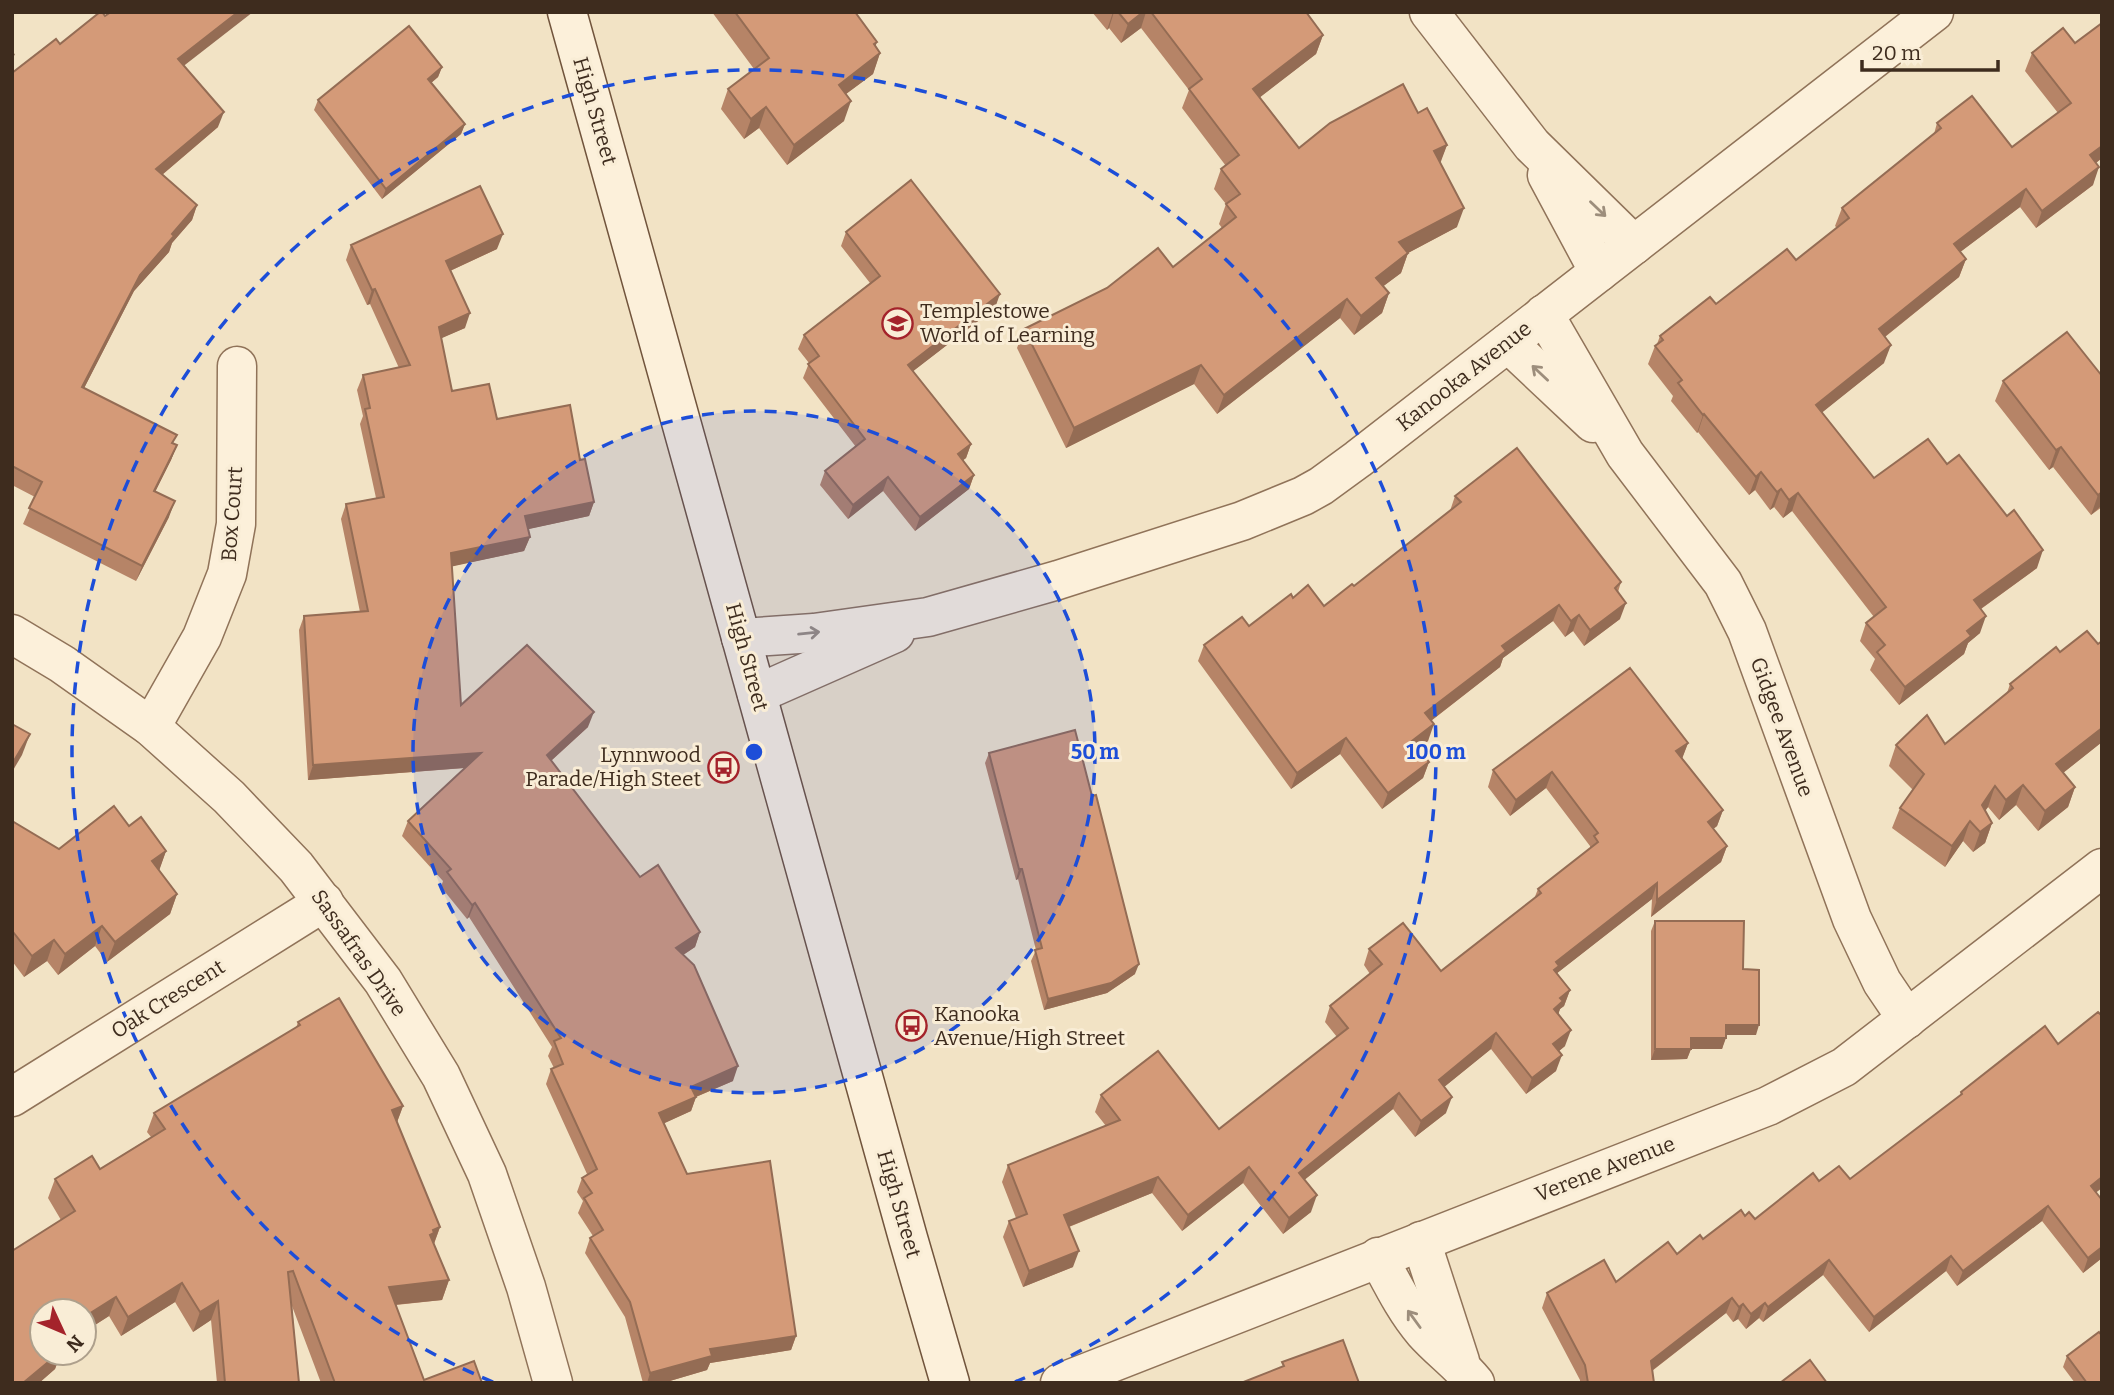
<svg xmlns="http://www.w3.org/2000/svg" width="2114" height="1395" font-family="Bitter,serif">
	<rect width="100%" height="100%" fill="#f2e3c5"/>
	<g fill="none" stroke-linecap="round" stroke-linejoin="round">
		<defs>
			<g id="minor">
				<polyline points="1429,12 1532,145 1634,245"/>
				<polyline points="1547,175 1599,272"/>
				<polyline points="1544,314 1625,454 1723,583 1747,631 1852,919 1882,982 1907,1019"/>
				<polyline points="1508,343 1593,423"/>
				<polyline points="12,634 62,664 151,727 229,797 296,867 383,981 441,1076 487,1174 526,1287 553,1383"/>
				<polyline points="741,638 814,633 928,617 1058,580 1242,521 1303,496 1321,486 1358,459 1934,12"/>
				<polyline points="757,694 895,633"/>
				<polyline points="151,727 202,637 227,574 236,524 237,366"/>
				<polyline points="12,1097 324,902"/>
				<polyline points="1421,1241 1460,1361"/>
				<path d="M1378,1257C1392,1283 1405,1310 1424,1332C1440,1350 1460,1364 1475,1383"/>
				<polyline points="1060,1383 1768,1106 1844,1067 2102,868"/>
			</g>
			<polyline id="secondary" points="567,12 908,1238 950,1383"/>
		</defs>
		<use href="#minor" stroke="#907359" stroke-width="41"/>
		<use href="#secondary" stroke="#71543c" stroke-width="41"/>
		<polyline stroke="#907359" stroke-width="4.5" stroke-dasharray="5 3.5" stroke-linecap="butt" points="12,55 13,53"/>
		<use href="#minor" stroke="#fcf0da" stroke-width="38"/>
		<use href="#secondary" stroke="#fcf0da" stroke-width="38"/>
	</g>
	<g fill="#b68467">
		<polygon points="712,12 855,12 880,53 873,74 846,94 844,121 787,165 759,128 744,139 721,109 728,89 754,69"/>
		<polygon points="1092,12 1306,12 1323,35 1316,54 1260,97 1299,148 1418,113 1447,145 1440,162 1457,227 1408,253 1401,273 1383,286 1389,293 1382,313 1354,335 1340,318 1217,414 1194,384 1066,448 1017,348 1024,329 1173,267 1222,228 1219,224 1226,204 1214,189 1221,169 1226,166 1182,108 1189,90 1141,28 1121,43 1109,28 1107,30"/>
		<polygon points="105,16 184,66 218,127 162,175 197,205 192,220 172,243 169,252 134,291 84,388 177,445 171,460 155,492 169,517 136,581 23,524 35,497 12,485 12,73"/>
		<polygon points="2102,23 2102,158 2096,163 2093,185 2036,228 2020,207 1960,252 1966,259 1959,277 1885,337 1884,363 1822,412 1874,478 1947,464 2037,568 1981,609 1980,633 1968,643 1964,654 1899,705 1870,670 1875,659 1860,641 1866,623 1874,617 1792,511 1783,518 1774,507 1770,510 1755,490 1749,495 1698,432 1697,433 1671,401 1673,396 1648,364 1655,346 1657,344 1660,336 1716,304 1796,260 1837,228 1835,226 1842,208 1934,134 1937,123 2012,147 2058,113 2025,71 2032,53 2075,43"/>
		<polygon points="442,67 438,77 431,83 465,124 461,134 382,199 314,110 318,100"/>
		<polygon points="846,232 995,308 913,371 971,444 966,458 963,460 974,475 969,489 915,531 883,491 848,519 820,485 825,471 856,447 803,378 809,363 798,349 804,335 870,283 841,246"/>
		<polygon points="351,245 497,249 450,271 465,328 441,338 452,391 497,419 580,460 594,502 589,516 528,529 530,537 524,551 452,566 461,705 588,727 551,761 640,877 700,932 695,947 683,955 733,1081 696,1097 691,1111 664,1123 687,1174 796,1336 791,1350 710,1363 707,1370 663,1383 643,1383 625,1317 585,1253 590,1238 593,1236 578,1213 583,1201 577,1192 582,1178 587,1174 546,1084 551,1069 554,1068 548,1056 552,1047 469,917 467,919 441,887 443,881 402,836 408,821 465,768 308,780 299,630 304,616 360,612 341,519 346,504 376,498 360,424 363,416 357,390 363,375 399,368 370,304 367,305 346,260"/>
		<polygon points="2102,376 2102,507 2091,515 2053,467 2049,470 1995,401 2003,381"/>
		<polygon points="1455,496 1621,582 1618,592 1620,619 1584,646 1573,631 1565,637 1553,621 1503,658 1500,667 1431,721 1428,741 1418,748 1429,762 1423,778 1382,809 1340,754 1291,789 1198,661 1204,645 1249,626 1293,598 1324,606 1354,586 1450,511"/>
		<polygon points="2102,641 2102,742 2063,773 2075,787 2068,807 2038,831 2016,805 1999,820 1988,807 1985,811 1992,823 1985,843 1973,852 1963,841 1945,867 1892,828 1900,808 1913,790 1889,766 1896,745 1945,744 2007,693 2010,684 2060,652 2098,644"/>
		<polygon points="1688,743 1682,758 1723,810 1717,826 1713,829 1727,846 1721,862 1651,917 1652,899 1557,973 1570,990 1564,1006 1560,1009 1558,1014 1565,1046 1559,1051 1556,1071 1526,1094 1491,1049 1444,1087 1446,1113 1415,1137 1393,1109 1304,1180 1311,1212 1283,1234 1243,1183 1182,1231 1152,1193 1069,1227 1073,1267 1023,1287 1003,1237 1009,1221 1016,1218 1002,1182 1008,1165 1106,1126 1095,1112 1101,1095 1219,1129 1337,1037 1325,1022 1330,1006 1370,974 1364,965 1369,949 1441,971 1534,899 1538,889 1590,848 1590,846 1546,788 1510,816 1488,787 1493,770"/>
		<polygon points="989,753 1135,974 1107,993 1044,1010 1031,961 1036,950 1018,879 1016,880 985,763"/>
		<polygon points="12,821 59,849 129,826 166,851 159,870 177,894 170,914 107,962 95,946 58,975 47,961 24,977 12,961"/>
		<polygon points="1655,921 1743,969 1756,1035 1726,1035 1722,1049 1691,1049 1687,1059 1651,1060 1651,931"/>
		<polygon points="339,998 403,1106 397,1122 440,1227 434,1244 449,1280 442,1300 396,1305 424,1380 474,1361 482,1383 321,1383 292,1306 299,1383 217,1383 211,1320 193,1332 175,1302 121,1336 109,1316 84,1332 84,1311 42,1311 42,1353 61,1353 55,1369 39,1383 12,1383 12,1251 61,1220 48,1198 55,1179 92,1156 100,1169 151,1137 147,1132 154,1113 296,1028 298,1022"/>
		<polygon points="1961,1092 2096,1193 2102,1258 2083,1273 2042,1221 1957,1286 1946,1271 1869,1332 1823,1275 1763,1322 1759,1318 1746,1329 1738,1319 1733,1322 1726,1313 1652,1371 1654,1383 1580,1383 1580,1380 1542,1308 1547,1293 1616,1282 1677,1254 1745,1216 1755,1219 1819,1181 1850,1179 1960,1096"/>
		<polygon points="2067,1356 2102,1383 2075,1383 2063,1367"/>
	</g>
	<g fill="#946c54">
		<polygon points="238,12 253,12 172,75 178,59"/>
		<polygon points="1113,12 1114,12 1109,28 1107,30"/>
		<polygon points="1143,12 1146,12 1141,28 1121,43 1128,24"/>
		<polygon points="1323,35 1316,54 1246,108 1253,89"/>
		<polygon points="877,42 870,61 880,53 873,74 831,105 839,85 874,44"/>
		<polygon points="442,67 438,77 424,89 428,79"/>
		<polygon points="851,101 844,121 787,165 794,145"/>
		<polygon points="766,107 759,128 744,139 751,119"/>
		<polygon points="224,112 218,127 150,185 156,169"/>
		<polygon points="465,124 461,134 382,199 386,189"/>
		<polygon points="1447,145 1440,164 1434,151"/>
		<polygon points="2102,146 2102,158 2083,173 2090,155"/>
		<polygon points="2099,167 2093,185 2036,228 2042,211"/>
		<polygon points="2026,189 2020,207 1947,262 1954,244"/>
		<polygon points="197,205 192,220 172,243 169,252 134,291 77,402 82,387 140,275 172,234"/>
		<polygon points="1464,208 1457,227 1408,253 1401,273 1369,297 1376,278 1399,242"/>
		<polygon points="503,234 497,249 441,275 446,261"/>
		<polygon points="1966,259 1959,277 1872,347 1879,329"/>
		<polygon points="375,289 370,304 367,305 372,290"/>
		<polygon points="1389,293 1382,313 1354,335 1361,316"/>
		<polygon points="1000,294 995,308 903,379 908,365"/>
		<polygon points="1347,299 1340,318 1217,414 1224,395"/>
		<polygon points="470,313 465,328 433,342 439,327"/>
		<polygon points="1891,345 1884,363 1809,423 1816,405"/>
		<polygon points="1201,365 1194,384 1066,448 1074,428"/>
		<polygon points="1704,414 1698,432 1697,433 1703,415"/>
		<polygon points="971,444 966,458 953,468 958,454"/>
		<polygon points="177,445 171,460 148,506 154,491"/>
		<polygon points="2061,447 2053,467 2049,470 2056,450"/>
		<polygon points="1761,472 1755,490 1749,495 1756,477"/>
		<polygon points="974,475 969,489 915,531 920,517"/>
		<polygon points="888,477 883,491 848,519 853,505"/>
		<polygon points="1781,489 1774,507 1770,510 1777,492"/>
		<polygon points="2102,492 2101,506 2091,515 2098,495"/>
		<polygon points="1798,493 1792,511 1783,518 1789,500"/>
		<polygon points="175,501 169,517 136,581 142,566"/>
		<polygon points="594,502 589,516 520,531 525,516"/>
		<polygon points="530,537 524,551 445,568 451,553"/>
		<polygon points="2043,550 2037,568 1968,618 1974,600"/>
		<polygon points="1626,603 1620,619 1584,646 1590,630"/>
		<polygon points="1559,605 1553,621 1503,658 1500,667 1419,730 1425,713 1502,646"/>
		<polygon points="1579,615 1573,631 1565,637 1571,621"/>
		<polygon points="1986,616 1980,633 1968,643 1964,654 1899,705 1905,687 1967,631"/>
		<polygon points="594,712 588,727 542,769 547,755"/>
		<polygon points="1434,724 1428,741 1406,757 1412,741"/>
		<polygon points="2102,728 2102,742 2049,784 2056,764"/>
		<polygon points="30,734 22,755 12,772 12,764"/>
		<polygon points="1346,738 1340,754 1291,789 1297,773"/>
		<polygon points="1688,743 1682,759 1676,751"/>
		<polygon points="481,753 476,767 308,780 313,765"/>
		<polygon points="1429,762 1423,778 1382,809 1388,793"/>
		<polygon points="1552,772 1546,788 1510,816 1516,800"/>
		<polygon points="2023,785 2016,805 1999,820 2006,800"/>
		<polygon points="1995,786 1988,807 1974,826 1982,805"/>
		<polygon points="2075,787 2068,807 2038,831 2045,811"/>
		<polygon points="1723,810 1717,826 1702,838 1708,822"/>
		<polygon points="1970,821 1963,841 1945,867 1952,846"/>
		<polygon points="1992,823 1985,843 1973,852 1980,832"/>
		<polygon points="1727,846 1721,862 1651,917 1657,900"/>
		<polygon points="166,851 159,871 152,861"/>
		<polygon points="1019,869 1022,869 1018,879 1016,880"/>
		<polygon points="1657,883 1652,899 1556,974 1553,983 1556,962"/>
		<polygon points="177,894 170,914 107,962 115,942"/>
		<polygon points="475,903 469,917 467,919 472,905"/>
		<polygon points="102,926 95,946 58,975 65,954"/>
		<polygon points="700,932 695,947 671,963 676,948"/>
		<polygon points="54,940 47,961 24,977 32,956"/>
		<polygon points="1139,964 1135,974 1107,993 1044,1010 1048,999"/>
		<polygon points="1570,990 1564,1006 1560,1009 1557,1018 1554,1009 1560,998"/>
		<polygon points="1726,1025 1759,1025 1756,1035 1722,1035"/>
		<polygon points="1571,1030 1565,1046 1548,1060 1553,1044"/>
		<polygon points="1496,1033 1491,1049 1433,1096 1439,1080"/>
		<polygon points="1691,1038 1726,1038 1722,1049 1687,1049"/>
		<polygon points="1655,1049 1691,1049 1687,1059 1651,1060"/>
		<polygon points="1562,1055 1556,1071 1526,1094 1532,1078"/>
		<polygon points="738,1066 733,1081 686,1101 691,1087"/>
		<polygon points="1399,1093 1393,1109 1293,1189 1299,1173"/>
		<polygon points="696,1097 691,1111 654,1128 659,1113"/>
		<polygon points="1452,1097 1446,1113 1415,1137 1421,1121"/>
		<polygon points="403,1106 396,1125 392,1110"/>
		<polygon points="1249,1167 1243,1183 1182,1231 1188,1215"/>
		<polygon points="1158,1177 1152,1193 1058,1231 1064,1215"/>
		<polygon points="2102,1177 2102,1188 2085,1201 2091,1186"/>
		<polygon points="1317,1195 1311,1212 1283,1234 1289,1218"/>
		<polygon points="2048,1206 2042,1221 1957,1286 1963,1271"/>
		<polygon points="440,1227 433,1246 430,1235 433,1230"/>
		<polygon points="2102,1247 2102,1258 2083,1273 2088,1258"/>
		<polygon points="1079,1251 1073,1267 1023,1287 1029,1271"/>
		<polygon points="1951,1256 1946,1271 1869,1332 1874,1317"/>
		<polygon points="1829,1260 1823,1275 1763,1322 1768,1307"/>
		<polygon points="449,1280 442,1300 382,1306 389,1287"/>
		<polygon points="182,1283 175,1302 121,1336 128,1317"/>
		<polygon points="116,1297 109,1316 84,1332 84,1317"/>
		<polygon points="1732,1298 1726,1313 1645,1376 1651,1361"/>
		<polygon points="218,1301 211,1320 193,1332 200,1312"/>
		<polygon points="1765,1303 1759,1318 1746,1329 1751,1314"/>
		<polygon points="1743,1304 1738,1319 1733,1322 1739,1307"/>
		<polygon points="796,1336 791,1350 710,1363 707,1370 663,1383 647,1383 650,1373 710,1349"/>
		<polygon points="59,1353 61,1353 55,1369 39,1383 23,1383"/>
	</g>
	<g fill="#d49a78" stroke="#946c54" stroke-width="2">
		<polygon points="100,12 102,12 105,16 111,12 238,12 178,59 224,112 156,169 197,205 172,234 174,236 140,275 82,387 177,435 172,443 177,445 154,491 175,501 142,566 29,508 42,482 12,466 12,73 56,39 60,44"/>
		<polygon points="735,12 855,12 877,42 874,44 880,53 839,85 851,101 794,145 766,107 751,119 728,89 769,58"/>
		<polygon points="1118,12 1143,12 1128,24"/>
		<polygon points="1151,12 1306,12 1323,35 1253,89 1299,148 1330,123 1403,84 1418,113 1427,108 1447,145 1434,151 1464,208 1399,242 1408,253 1376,278 1389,293 1361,316 1347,299 1224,395 1201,365 1074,428 1024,329 1107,288 1158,248 1173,267 1236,217 1226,204 1240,194 1221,169 1239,155 1189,89 1202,79"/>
		<polygon points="2102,23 2102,146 2090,155 2099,167 2042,211 2026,189 1954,244 1966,259 1879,329 1891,345 1816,405 1874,478 1928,439 1947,464 1959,455 2007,516 2014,510 2043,550 1974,600 1986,616 1967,631 1971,636 1905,687 1877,652 1885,645 1866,623 1886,607 1798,493 1789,500 1781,489 1777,492 1761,472 1756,477 1704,414 1703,415 1678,383 1682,380 1655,346 1663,340 1660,336 1710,297 1716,304 1787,249 1796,260 1849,218 1842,208 1941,128 1937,123 1972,96 2012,147 2071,103 2032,53 2063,28 2075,43"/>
		<polygon points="409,26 442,67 428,79 465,124 386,189 318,100"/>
		<polygon points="911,180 1000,294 908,365 971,444 958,454 974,475 920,517 888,477 853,505 825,471 865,439 808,364 819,356 804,335 880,276 846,232"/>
		<polygon points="480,186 503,234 446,261 470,313 439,327 452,391 489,384 497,419 570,405 580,460 585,459 594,502 525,516 530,537 451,553 461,705 527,645 594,712 547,755 640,877 658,865 700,932 676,948 694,965 738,1066 691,1087 696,1097 659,1113 687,1174 770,1161 796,1336 710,1349 712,1356 650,1373 630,1302 590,1238 603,1230 584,1198 592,1193 582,1178 597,1169 551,1069 563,1064 554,1041 561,1038 475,903 472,905 447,872 451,869 408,821 481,753 313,765 304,616 368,611 346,504 384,497 365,409 370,408 363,375 410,365 375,289 372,290 351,245"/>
		<polygon points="2067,332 2102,376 2102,492 2098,495 2061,447 2056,450 2003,381"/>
		<polygon points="1517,448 1621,582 1615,588 1626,603 1590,630 1579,615 1571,621 1559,605 1502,646 1506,651 1425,713 1434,724 1412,741 1429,762 1388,793 1346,738 1297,773 1204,645 1242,617 1249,626 1291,594 1293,598 1308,585 1324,606 1352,584 1354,586 1461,502 1455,496"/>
		<polygon points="2087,631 2098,644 2102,641 2102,728 2056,764 2075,787 2045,811 2023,785 2006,800 1995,786 1982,805 1992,823 1980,832 1970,821 1952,846 1900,808 1924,774 1896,745 1927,715 1945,744 2013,688 2010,684 2056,647 2060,652"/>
		<polygon points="1630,668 1688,743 1676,751 1723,810 1708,822 1727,846 1657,900 1657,883 1556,962 1559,966 1554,970 1570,990 1560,998 1563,1001 1554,1009 1571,1030 1553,1044 1562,1055 1532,1078 1496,1033 1439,1080 1452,1097 1421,1121 1399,1093 1299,1173 1317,1195 1289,1218 1249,1167 1188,1215 1158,1177 1064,1215 1079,1251 1029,1271 1009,1221 1027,1214 1008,1165 1120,1120 1101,1095 1158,1051 1219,1129 1348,1028 1330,1006 1382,964 1369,949 1403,923 1441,971 1541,893 1538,889 1598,842 1594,836 1598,833 1552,772 1516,800 1493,770"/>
		<polygon points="12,724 30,734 12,764"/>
		<polygon points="1075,730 1092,796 1096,795 1139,964 1111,983 1048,999 1035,950 1042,948 1022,869 1019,869 989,753"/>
		<polygon points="114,806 129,826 141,817 166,851 152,861 177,894 115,942 102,926 65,954 54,940 32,956 13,932 12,933 12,821 59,849"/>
		<polygon points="1655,921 1744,921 1743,969 1759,970 1759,1025 1726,1025 1726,1038 1691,1038 1691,1049 1655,1049"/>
		<polygon points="339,998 403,1106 392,1110 440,1227 433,1230 434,1233 430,1235 449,1280 389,1287 424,1380 474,1361 482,1383 335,1383 293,1271 288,1272 299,1383 225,1383 218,1301 200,1312 182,1283 128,1317 116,1297 84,1317 84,1311 42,1311 42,1353 59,1353 23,1383 12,1383 12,1251 75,1211 55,1179 92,1156 100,1169 165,1129 154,1113 300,1025 298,1022"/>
		<polygon points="2098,1012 2102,1016 2102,1177 2091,1186 2102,1200 2102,1247 2088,1258 2048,1206 1963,1271 1951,1256 1874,1317 1829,1260 1768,1307 1765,1303 1751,1314 1743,1304 1739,1307 1732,1298 1651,1361 1654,1383 1588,1383 1585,1365 1547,1293 1604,1260 1616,1282 1668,1242 1677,1254 1700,1235 1703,1239 1741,1210 1745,1216 1749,1212 1755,1219 1813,1173 1819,1181 1839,1166 1850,1179 1962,1094 1961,1092 2045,1026 2058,1044"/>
		<polygon points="2099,1332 2102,1336 2102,1383 2087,1383 2067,1356"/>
		<polygon points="1343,1340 1359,1383 1241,1383 1284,1366 1282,1362"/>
		<polygon points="1810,1360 1827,1383 1780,1383"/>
	</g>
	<defs><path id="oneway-shaft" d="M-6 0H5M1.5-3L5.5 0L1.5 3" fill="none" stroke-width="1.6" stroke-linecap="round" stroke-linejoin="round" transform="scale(1.75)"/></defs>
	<g stroke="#9d8e7c">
		<use href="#oneway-shaft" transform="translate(1598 209) rotate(44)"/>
		<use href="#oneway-shaft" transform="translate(1540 373) rotate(-137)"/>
		<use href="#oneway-shaft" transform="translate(809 633) rotate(-6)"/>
		<use href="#oneway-shaft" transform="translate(1414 1319) rotate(-126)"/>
	</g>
	<circle cx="754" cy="752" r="341" fill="#1d4ed8" fill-opacity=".12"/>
	<g fill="none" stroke="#1d4ed8" stroke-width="3.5" stroke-dasharray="12 9">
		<circle cx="754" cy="752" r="341"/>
		<path d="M493 1382A682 682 0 1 1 1015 1382"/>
	</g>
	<defs>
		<symbol id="school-ring" viewBox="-11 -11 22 22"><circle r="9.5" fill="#f9edd6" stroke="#a4232b" stroke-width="1.5"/><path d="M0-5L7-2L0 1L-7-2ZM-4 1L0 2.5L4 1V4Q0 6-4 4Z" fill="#a4232b"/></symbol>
		<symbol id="bus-ring" viewBox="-11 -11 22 22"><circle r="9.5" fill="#f9edd6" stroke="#a4232b" stroke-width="1.5"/><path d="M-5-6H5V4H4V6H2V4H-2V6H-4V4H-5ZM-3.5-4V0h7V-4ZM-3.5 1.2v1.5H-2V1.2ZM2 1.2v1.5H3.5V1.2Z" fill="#a4232b"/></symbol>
	</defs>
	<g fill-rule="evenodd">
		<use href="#school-ring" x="880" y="306" width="35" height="35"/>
		<use href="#bus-ring" x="706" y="750" width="35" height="35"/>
		<use href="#bus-ring" x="894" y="1008" width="35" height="35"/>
	</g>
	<g text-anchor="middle" stroke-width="6" stroke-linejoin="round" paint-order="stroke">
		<g font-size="21" fill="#3e2c1e" stroke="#f9edd6">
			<text transform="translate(595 111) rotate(74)" y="7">High Street</text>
			<text transform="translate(1464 376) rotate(-38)" y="7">Kanooka Avenue</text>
			<text transform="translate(232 514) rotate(-86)" y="7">Box Court</text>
			<text transform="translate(747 657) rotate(75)" y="7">High Street</text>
			<text transform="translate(1782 727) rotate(70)" y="7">Gidgee Avenue</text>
			<text transform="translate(359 953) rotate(55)" y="7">Sassafras Drive</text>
			<text transform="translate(168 999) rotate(-32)" y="7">Oak Crescent</text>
			<text transform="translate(1605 1169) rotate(-21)" y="7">Verene Avenue</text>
			<text transform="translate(899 1204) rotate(74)" y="7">High Street</text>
		</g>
		<g font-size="21" fill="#3e2c1e" stroke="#f9edd6" text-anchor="start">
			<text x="920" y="318">Templestowe<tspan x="920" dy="24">World of Learning</tspan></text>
			<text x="701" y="762" text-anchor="end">Lynnwood<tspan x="701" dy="24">Parade/High Steet</tspan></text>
			<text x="934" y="1021">Kanooka<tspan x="934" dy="24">Avenue/High Street</tspan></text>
		</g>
	</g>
	<circle cx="754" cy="752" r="10" fill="#1d4ed8" stroke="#f9edd6" stroke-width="3.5"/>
	<g font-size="21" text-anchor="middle" font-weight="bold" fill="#1d4ed8" stroke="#f9edd6" stroke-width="6" stroke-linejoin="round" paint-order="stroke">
		<text x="1095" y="759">50 m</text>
		<text x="1436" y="759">100 m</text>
	</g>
	<rect width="2114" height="1395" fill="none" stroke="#3e2c1e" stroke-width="28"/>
	<g transform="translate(63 1332) rotate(134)"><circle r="33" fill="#f9edd6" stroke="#aea08c" stroke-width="2"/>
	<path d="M0-5L12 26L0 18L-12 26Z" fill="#a4232b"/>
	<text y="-10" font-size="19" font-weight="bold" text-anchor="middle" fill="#3e2c1e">N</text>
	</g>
	<path d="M1862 60v10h136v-10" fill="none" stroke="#3e2c1e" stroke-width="3.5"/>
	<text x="1872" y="60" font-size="21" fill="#3e2c1e" stroke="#f9edd6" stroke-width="5" paint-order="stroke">20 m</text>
</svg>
